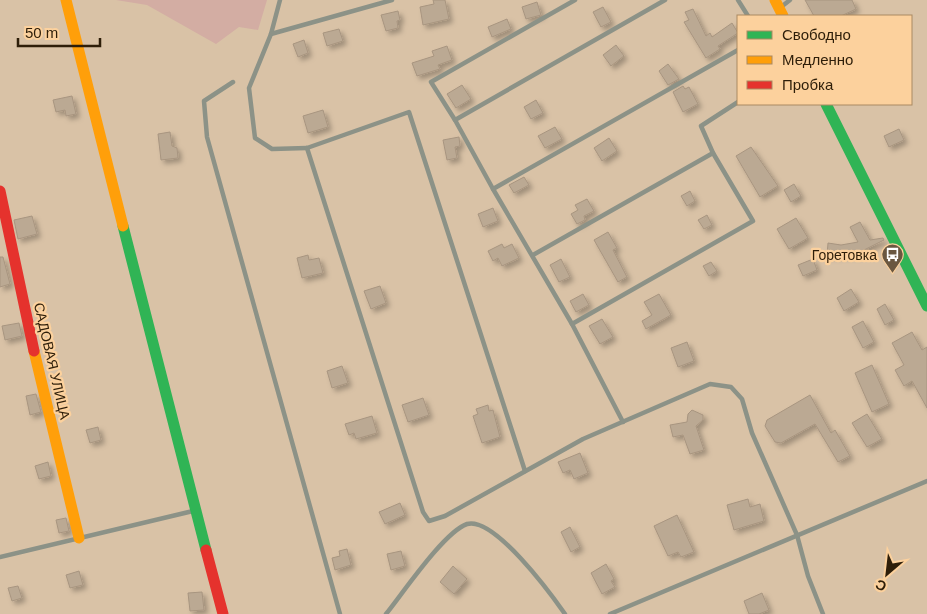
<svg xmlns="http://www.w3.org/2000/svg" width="927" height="614" font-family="Arial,sans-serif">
	<defs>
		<filter id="shadow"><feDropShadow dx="3.5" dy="3.5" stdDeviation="2.5" flood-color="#0004"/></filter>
	</defs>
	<rect width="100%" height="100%" fill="#d9c2a6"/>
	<polygon fill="#d3ada3" points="116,0 267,0 258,30 239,27 216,44 147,5"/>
	<g fill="#bba993" stroke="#a89580" filter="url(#shadow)">
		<polygon points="433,0 445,0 449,19 423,25 420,7 434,4"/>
		<polygon points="805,0 852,0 856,9 841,16 814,16"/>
		<polygon points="537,2 541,15 526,19 522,7"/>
		<polygon points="603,7 611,22 601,27 593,12"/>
		<polygon points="693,9 706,36 710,33 712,37 732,23 738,33 718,46 720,49 706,58 684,22 689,20 685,12"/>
		<polygon points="398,11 400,20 397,21 398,28 386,31 381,15"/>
		<polygon points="507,19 511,29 492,37 488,27"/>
		<polygon points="339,29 343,41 327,46 323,33"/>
		<polygon points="304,40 308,53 298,57 293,44"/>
		<polygon points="616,45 624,56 611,66 603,55"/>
		<polygon points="447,46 452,60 438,65 440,69 417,76 412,63 434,56 432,51"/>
		<polygon points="668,64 679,79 668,85 659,71"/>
		<polygon points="462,85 471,99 456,108 447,94"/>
		<polygon points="683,86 685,89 689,87 698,104 683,112 673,92"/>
		<polygon points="72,96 76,114 66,116 65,110 56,112 53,100"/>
		<polygon points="536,100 543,113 531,119 524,107"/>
		<polygon points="323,110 328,127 308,133 303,116"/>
		<polygon points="555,127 562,139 545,148 538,136"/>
		<polygon points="899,129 904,140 889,147 884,136"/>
		<polygon points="170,132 172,146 177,148 178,158 161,160 158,134"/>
		<polygon points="459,137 460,146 455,147 457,158 447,160 443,140"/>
		<polygon points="609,138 617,151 602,161 594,148"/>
		<polygon points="751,147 778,186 760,197 736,156"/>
		<polygon points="524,177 529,185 514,193 509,185"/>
		<polygon points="794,184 801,196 791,202 784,190"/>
		<polygon points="690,191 695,201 687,206 681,196"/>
		<polygon points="587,199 594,211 584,216 585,220 577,224 571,214 578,210 575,205"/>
		<polygon points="493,208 498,221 483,227 478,214"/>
		<polygon points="707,215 712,225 704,229 698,220"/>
		<polygon points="32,216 37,234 18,239 14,220"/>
		<polygon points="796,218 808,238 789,249 777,229"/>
		<polygon points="860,222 870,240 883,238 884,240 856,254 827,255 828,243 841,245 858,242 850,227"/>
		<polygon points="608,232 617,248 613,250 627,277 618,282 594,240"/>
		<polygon points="502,244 504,248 512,244 519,258 502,266 498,258 493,261 488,251"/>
		<polygon points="308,255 309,260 319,258 323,273 302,278 297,258"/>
		<polygon points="0,257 3,257 10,284 0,287"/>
		<polygon points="561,259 570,277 559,282 550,265"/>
		<polygon points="813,259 817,270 803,276 798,265"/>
		<polygon points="711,262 717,271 709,276 703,266"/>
		<polygon points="380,286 386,303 371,309 364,291"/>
		<polygon points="851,289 859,302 844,311 837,298"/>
		<polygon points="583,294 589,305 576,312 570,301"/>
		<polygon points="659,294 671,315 646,329 642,321 652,315 644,302"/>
		<polygon points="885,304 894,320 885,325 877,309"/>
		<polygon points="602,319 613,337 600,344 589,326"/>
		<polygon points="863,321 874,342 863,348 852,327"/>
		<polygon points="19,323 22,336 5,340 2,326"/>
		<polygon points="912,332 922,350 927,347 927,408 912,381 904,386 895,370 904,365 892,343"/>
		<polygon points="687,342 694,361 678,367 671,348"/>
		<polygon points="872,365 889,404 872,412 855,373"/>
		<polygon points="342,366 348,383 332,388 327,371"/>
		<polygon points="36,394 41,412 30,415 26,396"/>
		<polygon points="810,395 831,433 835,430 850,456 838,462 815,424 781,443 775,442 765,426 767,420"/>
		<polygon points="423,398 429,415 408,422 402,405"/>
		<polygon points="488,405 489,411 493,410 500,437 482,443 473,416 478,414 476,409"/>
		<polygon points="692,410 703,415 703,420 696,426 704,450 690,454 683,435 673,437 670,425 687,422 688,414"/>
		<polygon points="867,414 882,439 867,447 852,423"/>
		<polygon points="372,416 377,433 356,439 354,433 349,435 345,424"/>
		<polygon points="98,427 101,440 90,443 86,430"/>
		<polygon points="580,453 588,473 574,479 570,470 563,473 558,462"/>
		<polygon points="48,462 51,476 39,479 35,466"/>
		<polygon points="748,499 750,507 760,504 764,521 734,530 727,505"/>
		<polygon points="400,503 405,515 385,524 379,512"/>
		<polygon points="677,515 694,552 681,557 678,552 668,556 654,526"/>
		<polygon points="66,518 69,531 59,533 56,520"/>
		<polygon points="570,527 580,547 571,552 561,532"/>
		<polygon points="347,549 351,565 335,570 332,558 340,556 339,551"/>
		<polygon points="401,551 405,566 391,570 387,554"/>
		<polygon points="606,564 614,579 611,581 615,587 602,594 591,573"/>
		<polygon points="453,566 467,579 454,594 440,582"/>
		<polygon points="79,571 83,585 70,588 66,575"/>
		<polygon points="18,586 22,598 12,601 8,588"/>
		<polygon points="202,592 204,610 190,611 188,593"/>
		<polygon points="762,593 769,610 759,614 749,614 744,601"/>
	</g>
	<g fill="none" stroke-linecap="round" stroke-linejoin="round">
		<g stroke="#8c9287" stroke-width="4.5">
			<polyline points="280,0 271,34 249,88 255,138 272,149 307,148 409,112 525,471"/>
			<polyline points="575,0 431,82 455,120 493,189 572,324 623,422"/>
			<polyline points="738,0 748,16"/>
			<polyline points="781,7 790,0"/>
			<polyline points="271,34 392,0"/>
			<polyline points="233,82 204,101 207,137 340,614"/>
			<polyline points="455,120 665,0"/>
			<polyline points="307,148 423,512 429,521 445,516 583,439 710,384 731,387 742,399 752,433 797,535 808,576 823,614"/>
			<polyline points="493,189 738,50"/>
			<polyline points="533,255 713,153"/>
			<polyline points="572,324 753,221 713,153 701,126 738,102"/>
			<polyline points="0,557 193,511"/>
			<path d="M386,614C403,593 444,532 467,524C494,516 551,594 565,614"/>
			<polyline points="610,614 927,481"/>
		</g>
		<g stroke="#30b455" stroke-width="11">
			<polyline points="826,104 927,306"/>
			<polyline points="123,226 206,550"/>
		</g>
		<g stroke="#ff9f0a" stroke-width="11">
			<polyline points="66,0 123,226"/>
			<polyline points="775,0 783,16"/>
			<polyline points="34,351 79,538"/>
		</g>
		<g stroke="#e5322d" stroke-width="11">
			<polyline points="0,191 34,351"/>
			<polyline points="206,550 223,614"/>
		</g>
	</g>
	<defs>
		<symbol id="bus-pin" viewBox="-11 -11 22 30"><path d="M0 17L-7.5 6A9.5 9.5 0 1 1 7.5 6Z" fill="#6a5740" stroke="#fcd19d"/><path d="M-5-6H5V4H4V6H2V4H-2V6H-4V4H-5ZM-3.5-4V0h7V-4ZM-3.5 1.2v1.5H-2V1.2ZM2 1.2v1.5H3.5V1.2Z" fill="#fff"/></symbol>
	</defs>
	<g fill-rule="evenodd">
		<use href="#bus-pin" x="880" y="242" width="25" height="34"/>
	</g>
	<g text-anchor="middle" stroke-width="4.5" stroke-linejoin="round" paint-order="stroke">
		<g font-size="14" fill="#2e1e09" stroke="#fcd19d" text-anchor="end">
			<text x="877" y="260">Горетовка</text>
		</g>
		<g font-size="14" fill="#2e1e09" stroke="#fcd19d">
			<text transform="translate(52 361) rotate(77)" y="5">САДОВАЯ УЛИЦА</text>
		</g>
	</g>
	<rect x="737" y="15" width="175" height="90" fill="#fcd19d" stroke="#aa8962"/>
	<rect x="747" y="31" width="25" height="8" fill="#30b455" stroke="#aa8962"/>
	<text x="782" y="40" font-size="15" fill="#2e1e09">Свободно</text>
	<rect x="747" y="56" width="25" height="8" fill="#ff9f0a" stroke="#aa8962"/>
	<text x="782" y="65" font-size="15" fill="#2e1e09">Медленно</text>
	<rect x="747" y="81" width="25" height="8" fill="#e5322d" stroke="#aa8962"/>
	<text x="782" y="90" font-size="15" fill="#2e1e09">Пробка</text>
	<g transform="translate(887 574) rotate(208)" stroke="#fcd19d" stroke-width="4" paint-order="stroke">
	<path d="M0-4L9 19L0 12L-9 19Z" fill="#2e1e09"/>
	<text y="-8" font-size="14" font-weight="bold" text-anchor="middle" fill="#2e1e09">С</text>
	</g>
	<path d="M18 38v8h82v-8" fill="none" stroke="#2e1e09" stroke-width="2.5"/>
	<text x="25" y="38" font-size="15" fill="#2e1e09" stroke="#fcd19d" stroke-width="4" paint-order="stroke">50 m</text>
</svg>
